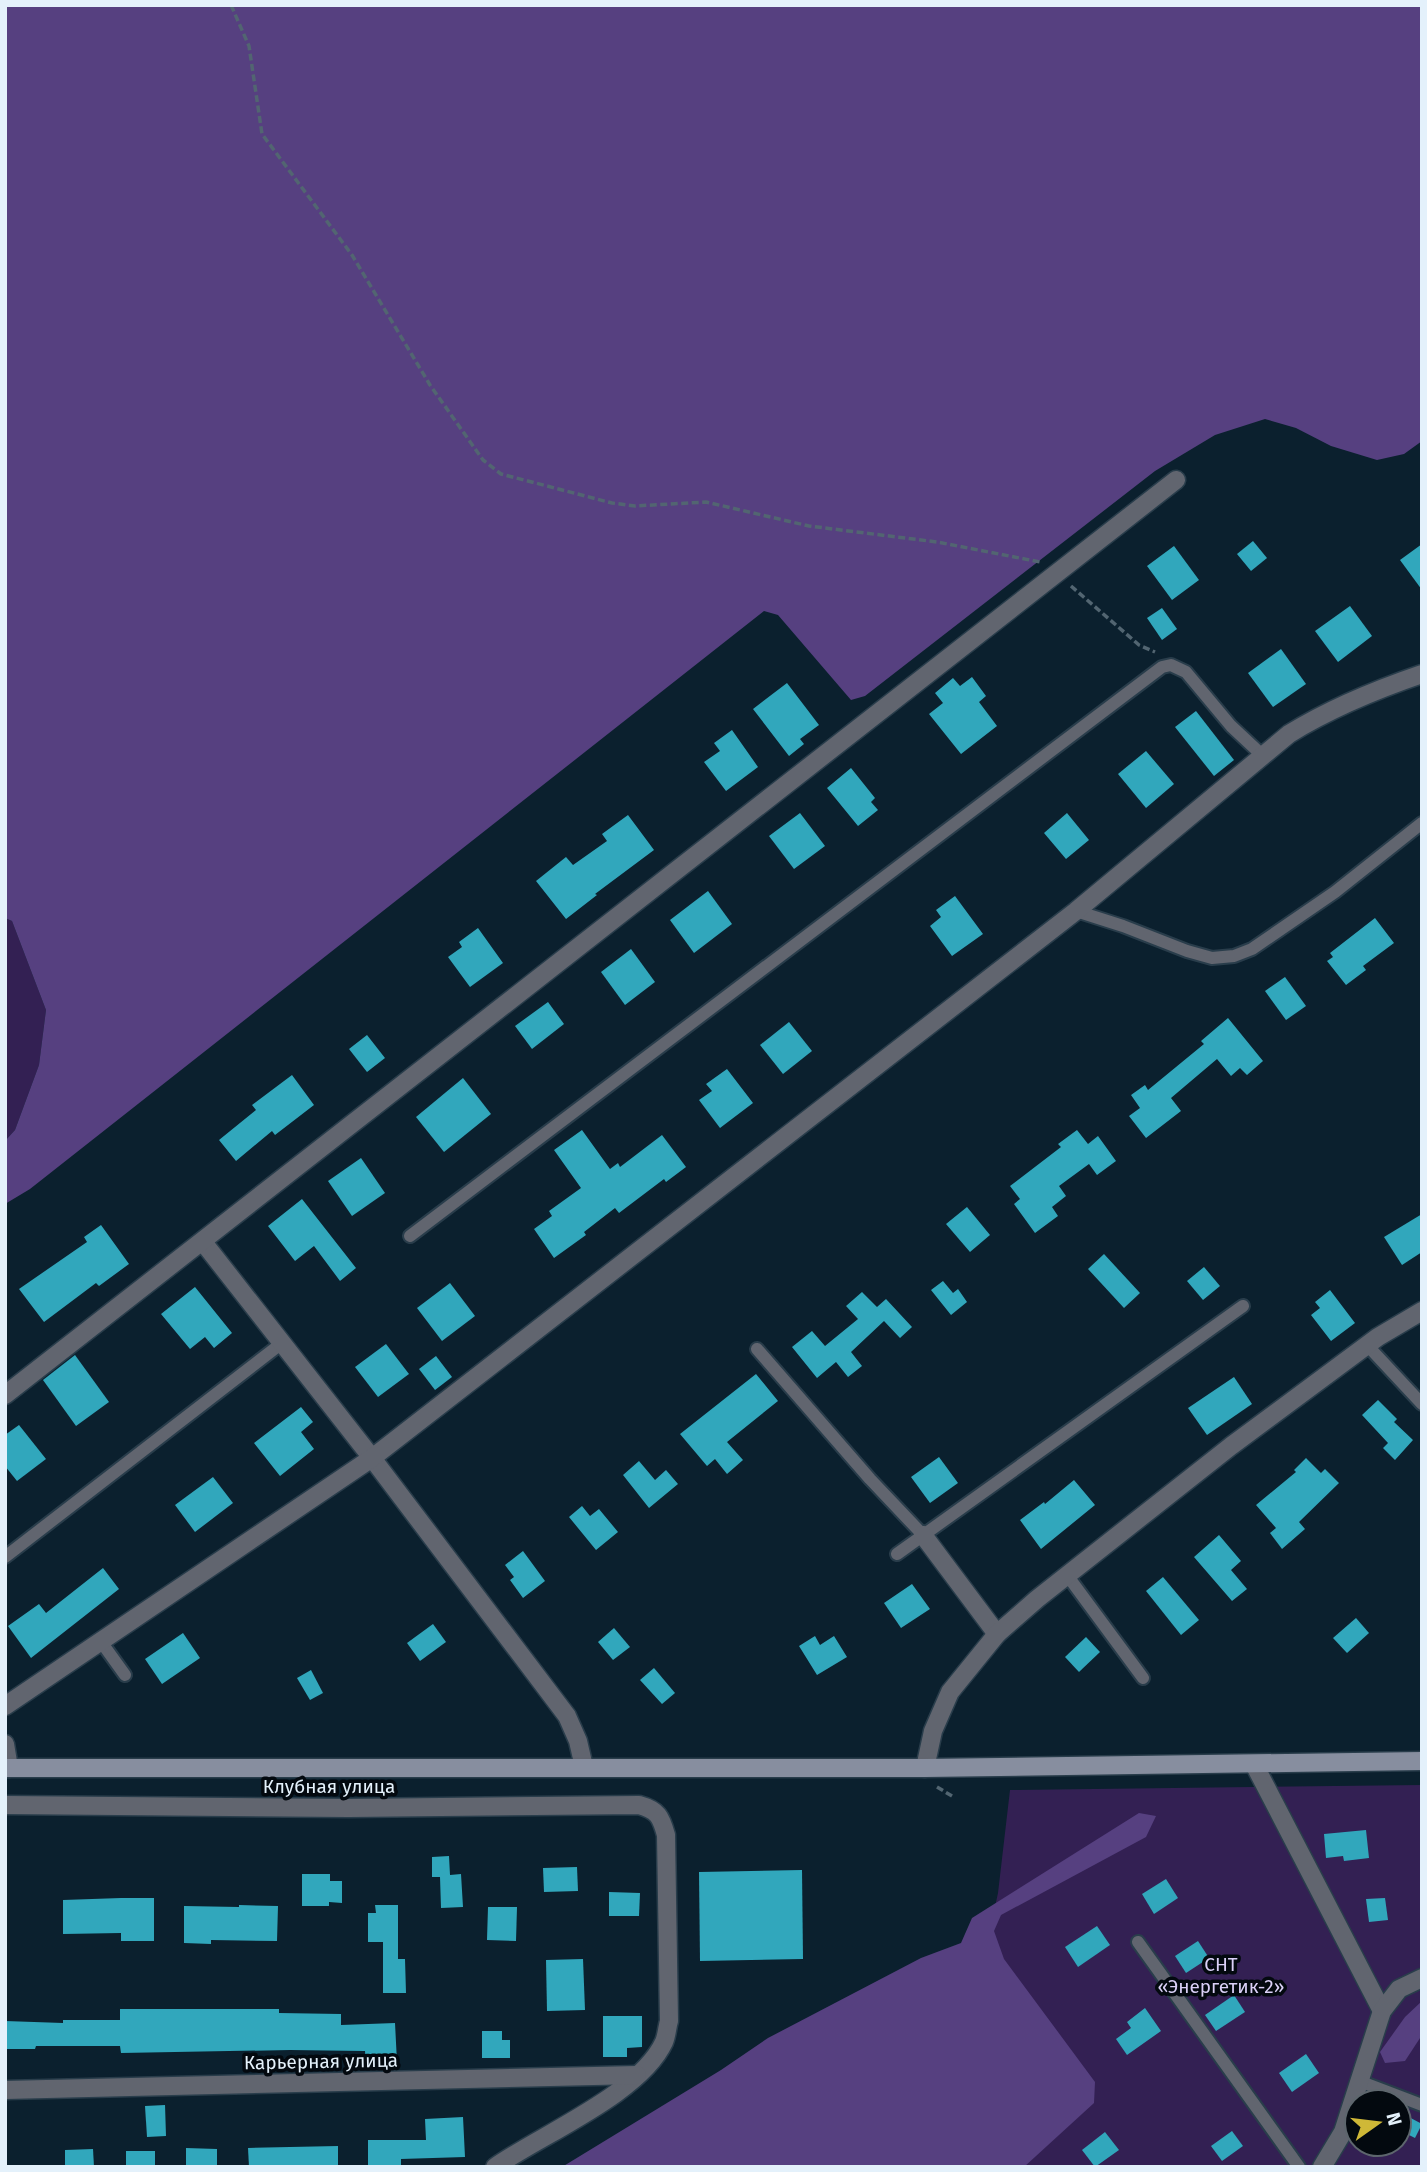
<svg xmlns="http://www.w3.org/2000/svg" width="1427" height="2172" font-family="'Fira Sans',sans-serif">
	<rect width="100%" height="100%" fill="#0b202e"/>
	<g fill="#332053" fill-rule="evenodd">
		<polygon points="5,918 12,921 46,1010 39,1065 15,1130 5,1141"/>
		<path d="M1422,1785V2167H1007L981,1971L998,1893L1010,1790ZM1357,2102H1399V2144H1357Z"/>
	</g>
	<g fill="#564080">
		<polygon points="5,5 1422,5 1422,441 1404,454 1377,460 1331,446 1296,428 1265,419 1215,435 1155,471 865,696 851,700 778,615 764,611 30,1189 5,1204 5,1141 15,1130 39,1065 46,1010 12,921 5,918"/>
		<polygon points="1139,1813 1156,1816 1146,1837 1001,1915 994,1931 1004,1959 1095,2082 1094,2103 1024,2167 562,2167 721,2070 768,2038 921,1958 961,1943 972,1918"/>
		<polygon points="1422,2001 1422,2035 1405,2061 1385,2063 1380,2052 1405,2017"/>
	</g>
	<g fill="#31a7bc">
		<polygon points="1253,541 1267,558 1251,571 1237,554"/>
		<polygon points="1422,544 1422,590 1400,560"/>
		<polygon points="1174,546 1199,580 1172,600 1147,566"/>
		<polygon points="1350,606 1372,636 1338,662 1315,631"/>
		<polygon points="1162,608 1177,629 1162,640 1147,618"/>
		<polygon points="1281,649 1306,684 1273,707 1248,673"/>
		<polygon points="972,677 986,696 979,702 997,726 961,754 929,714 943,703 935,693 953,678 960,686"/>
		<polygon points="787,683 819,725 800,739 804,744 789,756 753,709"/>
		<polygon points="1196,711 1234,760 1214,776 1175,727"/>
		<polygon points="732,730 758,767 726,791 704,762 720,751 714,743"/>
		<polygon points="1146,751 1174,784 1146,808 1118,774"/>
		<polygon points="851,768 875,798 871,802 878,810 858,826 827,788"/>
		<polygon points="800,813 825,846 794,869 769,836"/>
		<polygon points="1067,813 1089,840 1066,859 1044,833"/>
		<polygon points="628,815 654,850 595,894 597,895 566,919 536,881 566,857 573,865 607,841 602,834"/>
		<polygon points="708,891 732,924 694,953 670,920"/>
		<polygon points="955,896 983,934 952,956 930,926 941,917 936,910"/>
		<polygon points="1375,918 1394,943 1363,966 1366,970 1346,985 1327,961 1333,957 1330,953"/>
		<polygon points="478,928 503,963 470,987 448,957 462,947 459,942"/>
		<polygon points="631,949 655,982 625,1005 601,972"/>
		<polygon points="1285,977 1306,1006 1286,1020 1265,991"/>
		<polygon points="548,1002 564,1024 532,1049 515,1026"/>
		<polygon points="1228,1018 1263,1061 1247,1075 1240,1068 1231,1076 1217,1059 1171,1098 1181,1111 1146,1138 1129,1116 1140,1108 1131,1095 1145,1085 1148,1090 1204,1044 1201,1041"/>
		<polygon points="789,1022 812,1051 783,1074 760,1045"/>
		<polygon points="367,1035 385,1058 367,1072 349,1049"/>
		<polygon points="727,1069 753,1103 720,1128 699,1100 712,1091 706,1084"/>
		<polygon points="292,1075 314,1105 275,1135 272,1131 236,1161 219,1140 256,1110 252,1105"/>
		<polygon points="463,1078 491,1114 444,1152 416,1117"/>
		<polygon points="582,1130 610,1169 618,1163 620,1167 662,1135 686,1167 666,1182 664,1179 619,1213 615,1208 584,1232 586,1235 554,1258 534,1229 552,1216 549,1211 581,1188 554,1150"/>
		<polygon points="1077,1130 1088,1144 1098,1136 1116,1161 1097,1175 1089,1164 1059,1186 1066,1196 1052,1207 1058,1216 1035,1233 1014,1204 1020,1199 1010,1186 1061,1147 1058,1144"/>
		<polygon points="361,1158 385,1193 352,1216 328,1181"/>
		<polygon points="302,1199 356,1268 340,1281 314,1246 295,1261 268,1226"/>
		<polygon points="967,1207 990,1235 970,1252 946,1224"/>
		<polygon points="1422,1214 1422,1252 1402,1265 1384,1237"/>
		<polygon points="101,1225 129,1264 99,1286 96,1283 44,1322 19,1289 87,1242 84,1237"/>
		<polygon points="1104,1254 1140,1293 1124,1308 1088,1269"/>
		<polygon points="1204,1267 1220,1286 1203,1300 1187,1281"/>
		<polygon points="943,1281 953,1293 958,1289 967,1302 951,1315 931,1290"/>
		<polygon points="450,1283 475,1316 442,1341 417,1308"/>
		<polygon points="195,1287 232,1333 214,1348 205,1337 190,1349 161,1314"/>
		<polygon points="1330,1290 1355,1323 1331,1341 1311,1315 1320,1308 1315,1302"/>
		<polygon points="862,1292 877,1307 886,1299 912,1327 900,1338 884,1321 851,1352 862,1366 848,1377 836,1362 817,1378 792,1347 812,1331 825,1346 858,1319 846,1306"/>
		<polygon points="386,1344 409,1374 378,1397 355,1367"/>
		<polygon points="75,1355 109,1402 76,1426 43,1380"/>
		<polygon points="436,1356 452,1377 435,1390 419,1369"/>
		<polygon points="756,1374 778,1401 727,1442 743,1460 727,1474 715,1459 707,1466 680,1434"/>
		<polygon points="1234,1377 1252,1404 1207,1435 1188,1408"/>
		<polygon points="1378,1400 1397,1419 1394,1422 1413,1440 1395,1460 1383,1448 1388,1443 1362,1415"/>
		<polygon points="301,1407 313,1422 301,1432 314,1449 280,1476 254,1443"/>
		<polygon points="19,1425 46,1459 17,1481 5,1466 5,1435"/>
		<polygon points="939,1457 958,1483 930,1503 911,1477"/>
		<polygon points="1306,1458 1321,1473 1325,1469 1339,1483 1299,1522 1305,1529 1282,1549 1270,1533 1276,1528 1256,1505 1296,1472 1294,1470"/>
		<polygon points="639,1461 655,1480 666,1470 678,1484 649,1508 623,1475"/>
		<polygon points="213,1477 233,1503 195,1532 175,1505"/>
		<polygon points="1074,1480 1095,1505 1041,1549 1020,1520 1044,1502 1045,1504"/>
		<polygon points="582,1506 590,1516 599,1509 618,1532 596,1550 569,1517"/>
		<polygon points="1219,1535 1241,1561 1231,1570 1247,1589 1232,1601 1194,1557"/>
		<polygon points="523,1551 545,1581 523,1598 510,1580 514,1577 505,1565"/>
		<polygon points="103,1568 119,1589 31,1658 8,1626 39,1604 46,1613"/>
		<polygon points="1163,1577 1199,1620 1181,1635 1146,1591"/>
		<polygon points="912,1584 930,1609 901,1628 884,1603"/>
		<polygon points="1356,1618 1369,1633 1347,1653 1333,1638"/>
		<polygon points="433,1624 446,1642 420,1661 407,1643"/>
		<polygon points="614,1628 630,1647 613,1660 598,1642"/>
		<polygon points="183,1633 200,1658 162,1684 145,1659"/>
		<polygon points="815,1636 820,1645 834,1636 847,1657 817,1675 799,1646"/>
		<polygon points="1086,1637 1100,1652 1079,1672 1065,1657"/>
		<polygon points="654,1668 675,1693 662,1704 640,1680"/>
		<polygon points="311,1670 323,1693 310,1700 297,1678"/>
		<polygon points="1366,1830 1369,1858 1344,1861 1343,1856 1326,1858 1324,1834"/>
		<polygon points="449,1856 450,1875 461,1874 463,1907 441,1908 440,1877 432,1877 432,1857"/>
		<polygon points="577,1867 578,1891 544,1892 543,1868"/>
		<polygon points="802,1870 803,1959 700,1961 699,1872"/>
		<polygon points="302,1874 330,1874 330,1881 342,1881 342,1903 329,1902 329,1906 302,1906"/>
		<polygon points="1166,1879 1178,1898 1154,1914 1142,1894"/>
		<polygon points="609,1892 640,1893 639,1916 609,1916"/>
		<polygon points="121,1898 154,1898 154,1941 121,1941 121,1933 63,1934 63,1900"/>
		<polygon points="1385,1898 1388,1920 1369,1922 1366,1899"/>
		<polygon points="239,1905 278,1906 277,1941 211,1940 211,1944 184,1943 184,1906 239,1907"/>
		<polygon points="375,1905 398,1905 398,1959 405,1959 406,1993 383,1993 383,1942 368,1942 368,1913 376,1913"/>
		<polygon points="488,1907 517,1907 516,1941 487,1940"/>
		<polygon points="1097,1926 1110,1945 1078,1967 1065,1947"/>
		<polygon points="1198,1941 1209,1958 1186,1973 1175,1956"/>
		<polygon points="583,1959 585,2010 547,2011 546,1960"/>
		<polygon points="1234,1995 1245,2012 1216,2031 1205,2015"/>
		<polygon points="1145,2008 1161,2031 1127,2055 1116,2039 1131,2028 1127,2022"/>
		<polygon points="120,2009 279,2009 279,2013 341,2014 341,2025 395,2023 397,2062 366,2063 365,2051 290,2050 121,2053 120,2046 36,2046 35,2049 5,2049 5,2021 63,2023 63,2020 120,2020"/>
		<polygon points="603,2016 642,2016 642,2047 627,2048 627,2057 603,2057"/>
		<polygon points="482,2031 502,2031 502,2040 510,2040 510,2058 482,2058"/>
		<polygon points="1306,2054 1319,2073 1292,2092 1279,2073"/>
		<polygon points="165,2105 166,2136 147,2137 145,2106"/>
		<polygon points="1405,2115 1422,2124 1415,2138 1399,2130"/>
		<polygon points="463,2117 465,2157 401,2159 401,2166 368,2166 368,2140 426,2140 425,2119"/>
		<polygon points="1232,2131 1243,2146 1222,2161 1211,2146"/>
		<polygon points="1105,2132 1119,2150 1095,2167 1082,2150"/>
		<polygon points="338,2146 338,2167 249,2167 248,2148"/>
		<polygon points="186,2148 217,2149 217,2167 186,2167"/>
		<polygon points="93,2149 94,2167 65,2167 65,2150"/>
		<rect x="126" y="2151" width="29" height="16"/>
	</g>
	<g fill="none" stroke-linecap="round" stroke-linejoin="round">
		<defs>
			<g id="lane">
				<polyline points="1076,911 1123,926 1187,951 1212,958 1234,956 1252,949 1335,892 1422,823"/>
				<polyline points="410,1236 1162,667 1171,665 1186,672 1231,726 1262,755"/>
				<polyline points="1367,1345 1422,1404"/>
				<polyline points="757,1349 870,1479 923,1535"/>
				<polyline points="897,1554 1243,1306"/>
				<polyline points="5,1557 282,1343"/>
				<polyline points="1067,1575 1143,1678"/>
				<polyline points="102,1643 125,1675"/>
				<polyline points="1138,1942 1299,2167"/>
				<polyline points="1359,2081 1422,2105"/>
			</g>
			<g id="street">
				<polyline points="203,1242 372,1458 567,1716 578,1741 584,1767"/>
				<polyline points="5,1395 1176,480"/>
				<polyline points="923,1535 997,1634"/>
				<path d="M5,1706L372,1458L1076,911L1289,734C1331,708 1375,690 1422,674"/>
				<polyline points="5,1744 9,1768"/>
				<polyline points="1254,1764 1382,2011"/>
				<polyline points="925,1768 933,1731 950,1692 997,1634 1037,1599 1231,1446 1378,1337 1422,1311"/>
				<path d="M5,1805L349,1808L639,1805C658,1810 661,1817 666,1835L669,2021C667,2027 667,2035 664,2042C640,2094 542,2134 495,2167"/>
				<polyline points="5,2090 637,2075"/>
				<polyline points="1322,2167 1343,2132 1382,2011 1399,1989 1422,1978"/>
			</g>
			<polyline id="secondary" points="5,1768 925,1768 1422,1761"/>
		</defs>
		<use href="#lane" stroke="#293d4b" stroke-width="16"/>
		<use href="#street" stroke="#293d4b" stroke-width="21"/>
		<use href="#secondary" stroke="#293d4b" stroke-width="21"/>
		<g stroke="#526571" stroke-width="3.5" stroke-dasharray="7 3.5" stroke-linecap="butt">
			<polyline points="231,5 249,46 262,134 352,255 430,385 483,460 501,474 612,503 635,506 706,502 809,526 937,542 1040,562"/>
			<polyline points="1071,586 1139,645 1155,652"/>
			<polyline points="937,1787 952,1796"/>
		</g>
		<use href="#lane" stroke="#61656f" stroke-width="12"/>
		<use href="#street" stroke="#61656f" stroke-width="18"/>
		<use href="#secondary" stroke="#878e9f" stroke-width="18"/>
	</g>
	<g text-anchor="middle" stroke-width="7" stroke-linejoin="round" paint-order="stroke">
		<g font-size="19" fill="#e4f1fb" stroke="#03090f">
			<text x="329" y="1793">Клубная улица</text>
			<text transform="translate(321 2061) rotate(-1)" y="7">Карьерная улица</text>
		</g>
		<g font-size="19" fill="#dad0f7" stroke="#03090f">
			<text x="1221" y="1971">СНТ<tspan x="1221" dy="22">«Энергетик-2»</tspan></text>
		</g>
	</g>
	<rect width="1427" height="2172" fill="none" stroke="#e4f1fb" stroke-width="14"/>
	<g transform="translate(1378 2123) rotate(76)"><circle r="33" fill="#03090f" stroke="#5d666d" stroke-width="2"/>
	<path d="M0-5L12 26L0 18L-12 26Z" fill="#cfb837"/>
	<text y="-10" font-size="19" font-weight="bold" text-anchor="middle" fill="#e4f1fb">N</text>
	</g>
</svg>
